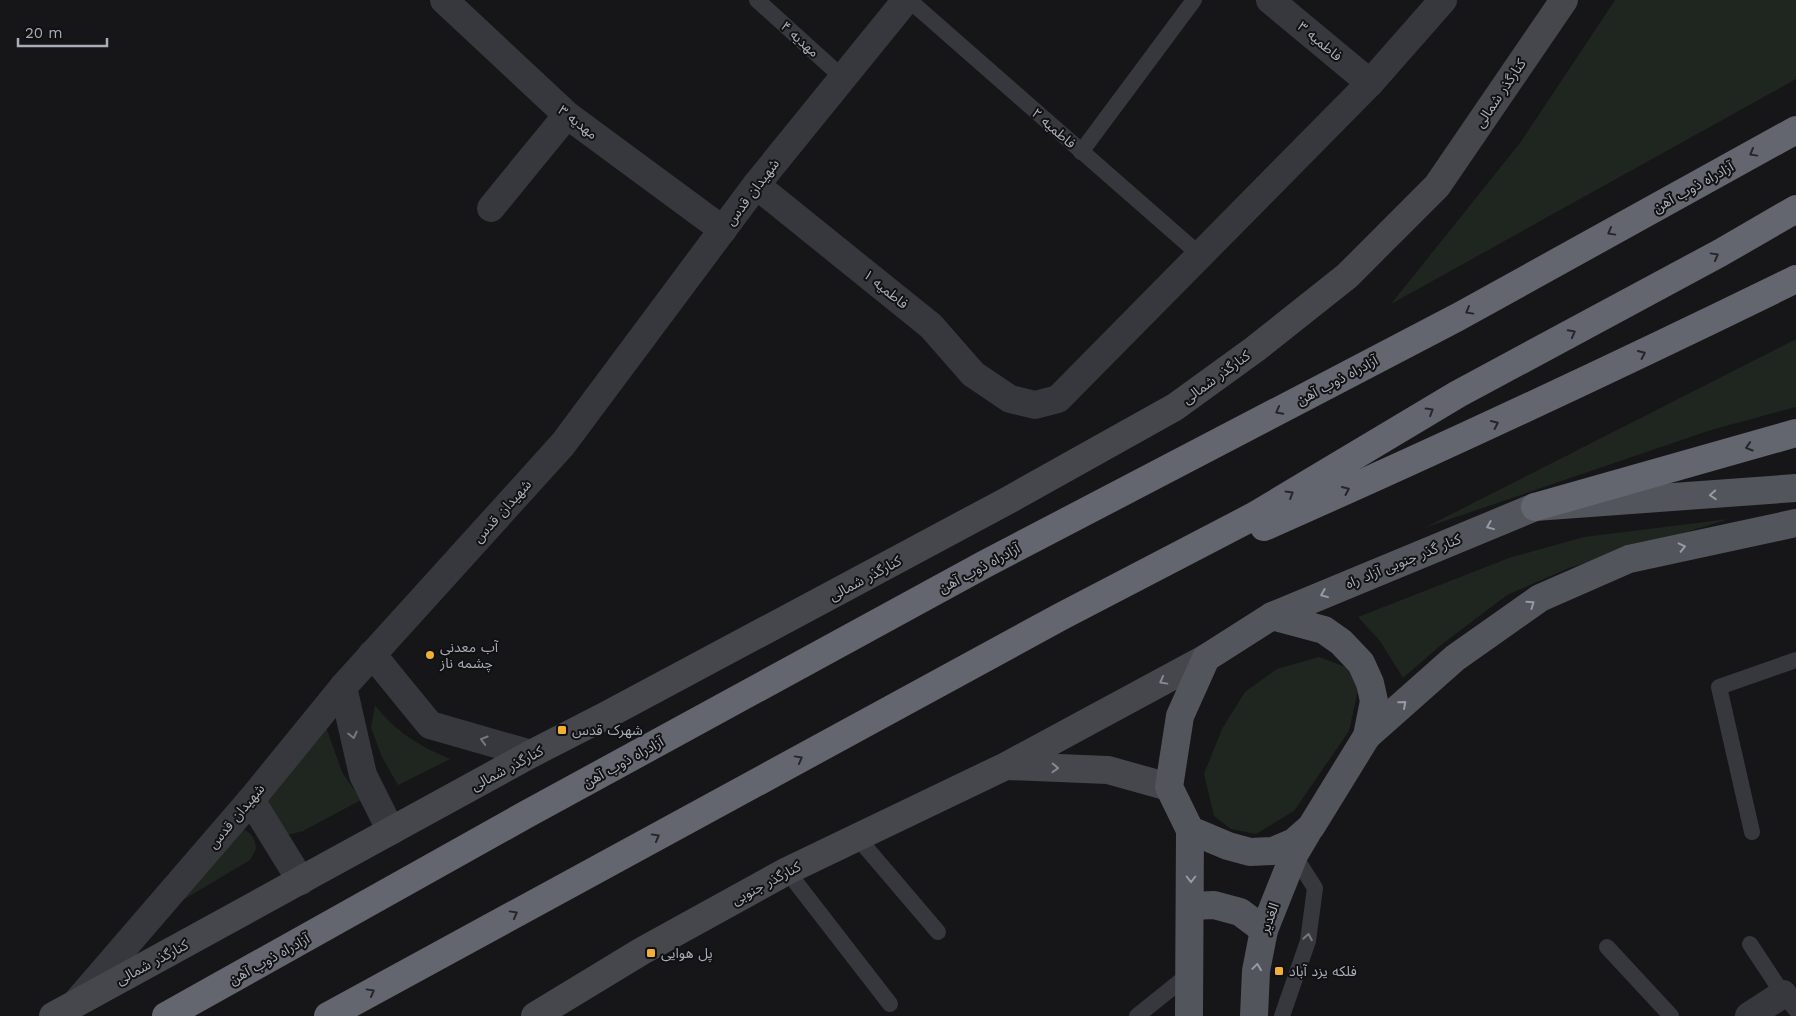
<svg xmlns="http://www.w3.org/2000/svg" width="1796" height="1016" font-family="'Work Sans','Noto Sans Arabic',sans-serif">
	<rect width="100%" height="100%" fill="#161618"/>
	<g fill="#1e261f">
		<polygon points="1615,0 1796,0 1796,79 1391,304 1520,143"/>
		<polygon points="1796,339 1796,407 1711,430 1424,528"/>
		<polygon points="1729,519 1569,568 1507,595 1441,645 1403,678 1380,641 1358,617 1509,558 1584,537"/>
		<polygon points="1319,657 1351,669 1358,690 1349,731 1294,811 1256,834 1231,829 1214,816 1204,774 1222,729 1245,692 1277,669"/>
		<path d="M375,705C394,731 421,747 450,759L398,785L382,757L371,728Z"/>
		<polygon points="326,727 342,772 361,800 303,831 288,835 267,814 267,793"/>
		<path d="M238,828C250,830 255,837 256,849L250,860L183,900L232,829Z"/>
	</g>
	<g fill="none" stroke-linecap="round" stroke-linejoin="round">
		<g stroke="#37383d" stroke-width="16">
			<polyline points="757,0 843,78"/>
			<polyline points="909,0 1200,255"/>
			<polyline points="1081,152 1194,0"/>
			<polyline points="1752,832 1719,687 1796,660"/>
			<polyline points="857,837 938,932"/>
			<polyline points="787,871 890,1004"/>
			<polyline points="1750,944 1783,994 1796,1010"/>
			<polyline points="1607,947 1671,1016"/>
			<polyline points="1137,1016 1188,975"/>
			<polyline points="1282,1016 1308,941 1315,888 1294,855"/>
		</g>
		<g stroke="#37383d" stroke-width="28">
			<polyline points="444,0 567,115 723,230"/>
			<polyline points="1270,0 1370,83"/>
			<polyline points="756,185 931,326 973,374 1010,399 1035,405 1058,399 1370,83 1443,0"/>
			<polyline points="491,208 567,115"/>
			<polyline points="1749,1016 1783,994"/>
		</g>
		<g stroke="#37383d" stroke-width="28">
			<polyline points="372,654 430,725 531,754"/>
			<polyline points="343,687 363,775 391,831"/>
			<polyline points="251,800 301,881"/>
			<polyline points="76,1003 251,800 343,687 563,444 756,185 906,0"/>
		</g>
		<g stroke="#45474d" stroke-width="28">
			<polyline points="1007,766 1108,770 1169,787"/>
			<polyline points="53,1016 531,754 605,716 1005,502 1175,407 1255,349 1347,276 1437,186 1564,0"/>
			<polyline points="535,1016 642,951 787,871 1006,766 1206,658"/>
		</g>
		<g stroke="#53555c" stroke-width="28">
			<polyline points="1272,616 1324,630 1341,642 1361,663 1370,683 1374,701 1367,736 1311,827 1294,842 1273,851 1250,852 1228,846 1190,830 1169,787 1180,716 1206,658 1272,616 1535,507 1796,488"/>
			<polyline points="1367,736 1455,658 1540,598 1629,559 1796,523"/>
			<polyline points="1191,906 1214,905 1240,912 1264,930"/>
			<polyline points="1189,1016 1190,830"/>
			<polyline points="1254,1016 1256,971 1264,930 1294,855 1307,833"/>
		</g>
		<g stroke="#63666e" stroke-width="28">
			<polyline points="1535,507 1796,433"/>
			<path d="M1264,527C1443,448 1620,365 1796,279"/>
			<polyline points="166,1016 527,814 985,564 1458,317 1796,130"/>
			<polyline points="328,1016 1062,616 1254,516 1458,394 1720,253 1796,209"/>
		</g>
	</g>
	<defs><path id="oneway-chevron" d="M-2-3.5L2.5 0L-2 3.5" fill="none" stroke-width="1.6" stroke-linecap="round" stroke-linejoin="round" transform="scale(1.25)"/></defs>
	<g stroke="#26262a">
		<use href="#oneway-chevron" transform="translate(1753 153) rotate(151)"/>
		<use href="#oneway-chevron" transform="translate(1611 232) rotate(151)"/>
		<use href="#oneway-chevron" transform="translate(1715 256) rotate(-29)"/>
		<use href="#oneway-chevron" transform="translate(1469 311) rotate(151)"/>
		<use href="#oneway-chevron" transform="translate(1572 333) rotate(-28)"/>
		<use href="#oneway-chevron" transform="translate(1642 354) rotate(-25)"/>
		<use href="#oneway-chevron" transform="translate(1279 411) rotate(152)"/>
		<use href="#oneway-chevron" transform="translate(1430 411) rotate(-31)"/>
		<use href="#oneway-chevron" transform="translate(1495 424) rotate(-25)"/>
		<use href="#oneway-chevron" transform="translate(1749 447) rotate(163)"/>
		<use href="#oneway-chevron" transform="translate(1346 490) rotate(-24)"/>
		<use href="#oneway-chevron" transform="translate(1290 494) rotate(-31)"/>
		<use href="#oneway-chevron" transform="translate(799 759) rotate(-29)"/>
		<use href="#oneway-chevron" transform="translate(656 837) rotate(-29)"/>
		<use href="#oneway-chevron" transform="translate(514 914) rotate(-29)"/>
		<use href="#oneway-chevron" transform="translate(371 992) rotate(-29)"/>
	</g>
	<g stroke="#979ba6">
		<use href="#oneway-chevron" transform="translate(1713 495) rotate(176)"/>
		<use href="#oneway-chevron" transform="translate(1490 526) rotate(158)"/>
		<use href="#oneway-chevron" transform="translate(1682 547) rotate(-13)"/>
		<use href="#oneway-chevron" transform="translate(1324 594) rotate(158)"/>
		<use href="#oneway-chevron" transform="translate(1531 604) rotate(-35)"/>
		<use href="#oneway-chevron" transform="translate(1403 704) rotate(-41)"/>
		<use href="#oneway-chevron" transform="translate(1191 879) rotate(90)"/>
		<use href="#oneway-chevron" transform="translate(1257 967) rotate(-82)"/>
	</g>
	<g stroke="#858993">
		<use href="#oneway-chevron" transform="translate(1163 681) rotate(151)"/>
		<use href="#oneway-chevron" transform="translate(1055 768) rotate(2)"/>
	</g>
	<g stroke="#757881">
		<use href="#oneway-chevron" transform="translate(353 735) rotate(77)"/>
		<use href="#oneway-chevron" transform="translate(484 740) rotate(-164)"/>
		<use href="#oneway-chevron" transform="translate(1308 937) rotate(-80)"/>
	</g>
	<g fill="#f2b134" stroke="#111113" stroke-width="2">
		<circle cx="430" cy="655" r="5"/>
		<rect x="557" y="725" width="10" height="10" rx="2.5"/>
		<rect x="646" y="948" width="10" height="10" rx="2.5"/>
		<rect x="1274" y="966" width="10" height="10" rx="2.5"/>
	</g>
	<g text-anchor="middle" stroke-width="4" stroke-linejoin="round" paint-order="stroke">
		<g font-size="14" fill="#a8adb8" stroke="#111113">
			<text transform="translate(800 39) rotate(42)" y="5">مهدیه ۴</text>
			<text transform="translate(1320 41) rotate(40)" y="5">فاطمیه ۳</text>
			<text transform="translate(1500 93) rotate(-56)" y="5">کنارگذر شمالی</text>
			<text transform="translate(578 122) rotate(38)" y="5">مهدیه ۳</text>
			<text transform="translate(1054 128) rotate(41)" y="5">فاطمیه ۲</text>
			<text transform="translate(1693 187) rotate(-29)" y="5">آزادراه ذوب آهن</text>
			<text transform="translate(752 192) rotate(-53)" y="5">شهیدان قدس</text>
			<text transform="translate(886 289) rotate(39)" y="5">فاطمیه ۱</text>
			<text transform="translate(1216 377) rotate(-36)" y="5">کنارگذر شمالی</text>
			<text transform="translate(1337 380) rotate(-28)" y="5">آزادراه ذوب آهن</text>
			<text transform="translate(502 511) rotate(-48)" y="5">شهیدان قدس</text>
			<text transform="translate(1403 561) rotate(-22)" y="5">کنار گذر جنوبی آزاد راه</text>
			<text transform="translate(979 568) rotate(-28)" y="5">آزادراه ذوب آهن</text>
			<text transform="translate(865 578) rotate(-28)" y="5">کنارگذر شمالی</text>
			<text transform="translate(623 762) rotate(-29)" y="5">آزادراه ذوب آهن</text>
			<text transform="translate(507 768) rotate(-28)" y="5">کنارگذر شمالی</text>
			<text transform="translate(236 816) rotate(-50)" y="5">شهیدان قدس</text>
			<text transform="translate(766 883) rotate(-28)" y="5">کنارگذر جنوبی</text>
			<text transform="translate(1269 918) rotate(-70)" y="5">الغدیر</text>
			<text transform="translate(269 959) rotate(-29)" y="5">آزادراه ذوب آهن</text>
			<text transform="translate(152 962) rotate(-28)" y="5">کنارگذر شمالی</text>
		</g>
		<g font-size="14" fill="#a8adb8" stroke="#111113" text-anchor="start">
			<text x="440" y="652">آب معدنی<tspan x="440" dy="16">چشمه ناز</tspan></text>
			<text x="572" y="735">شهرک قدس</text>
			<text x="661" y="958">پل هوایی</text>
			<text x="1289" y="976">فلکه یزد آباد</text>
		</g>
	</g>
	<path d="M18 38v8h89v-8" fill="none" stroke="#a8adb8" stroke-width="2.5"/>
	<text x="25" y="38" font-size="15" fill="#a8adb8" stroke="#111113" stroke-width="4" paint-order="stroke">20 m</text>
</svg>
